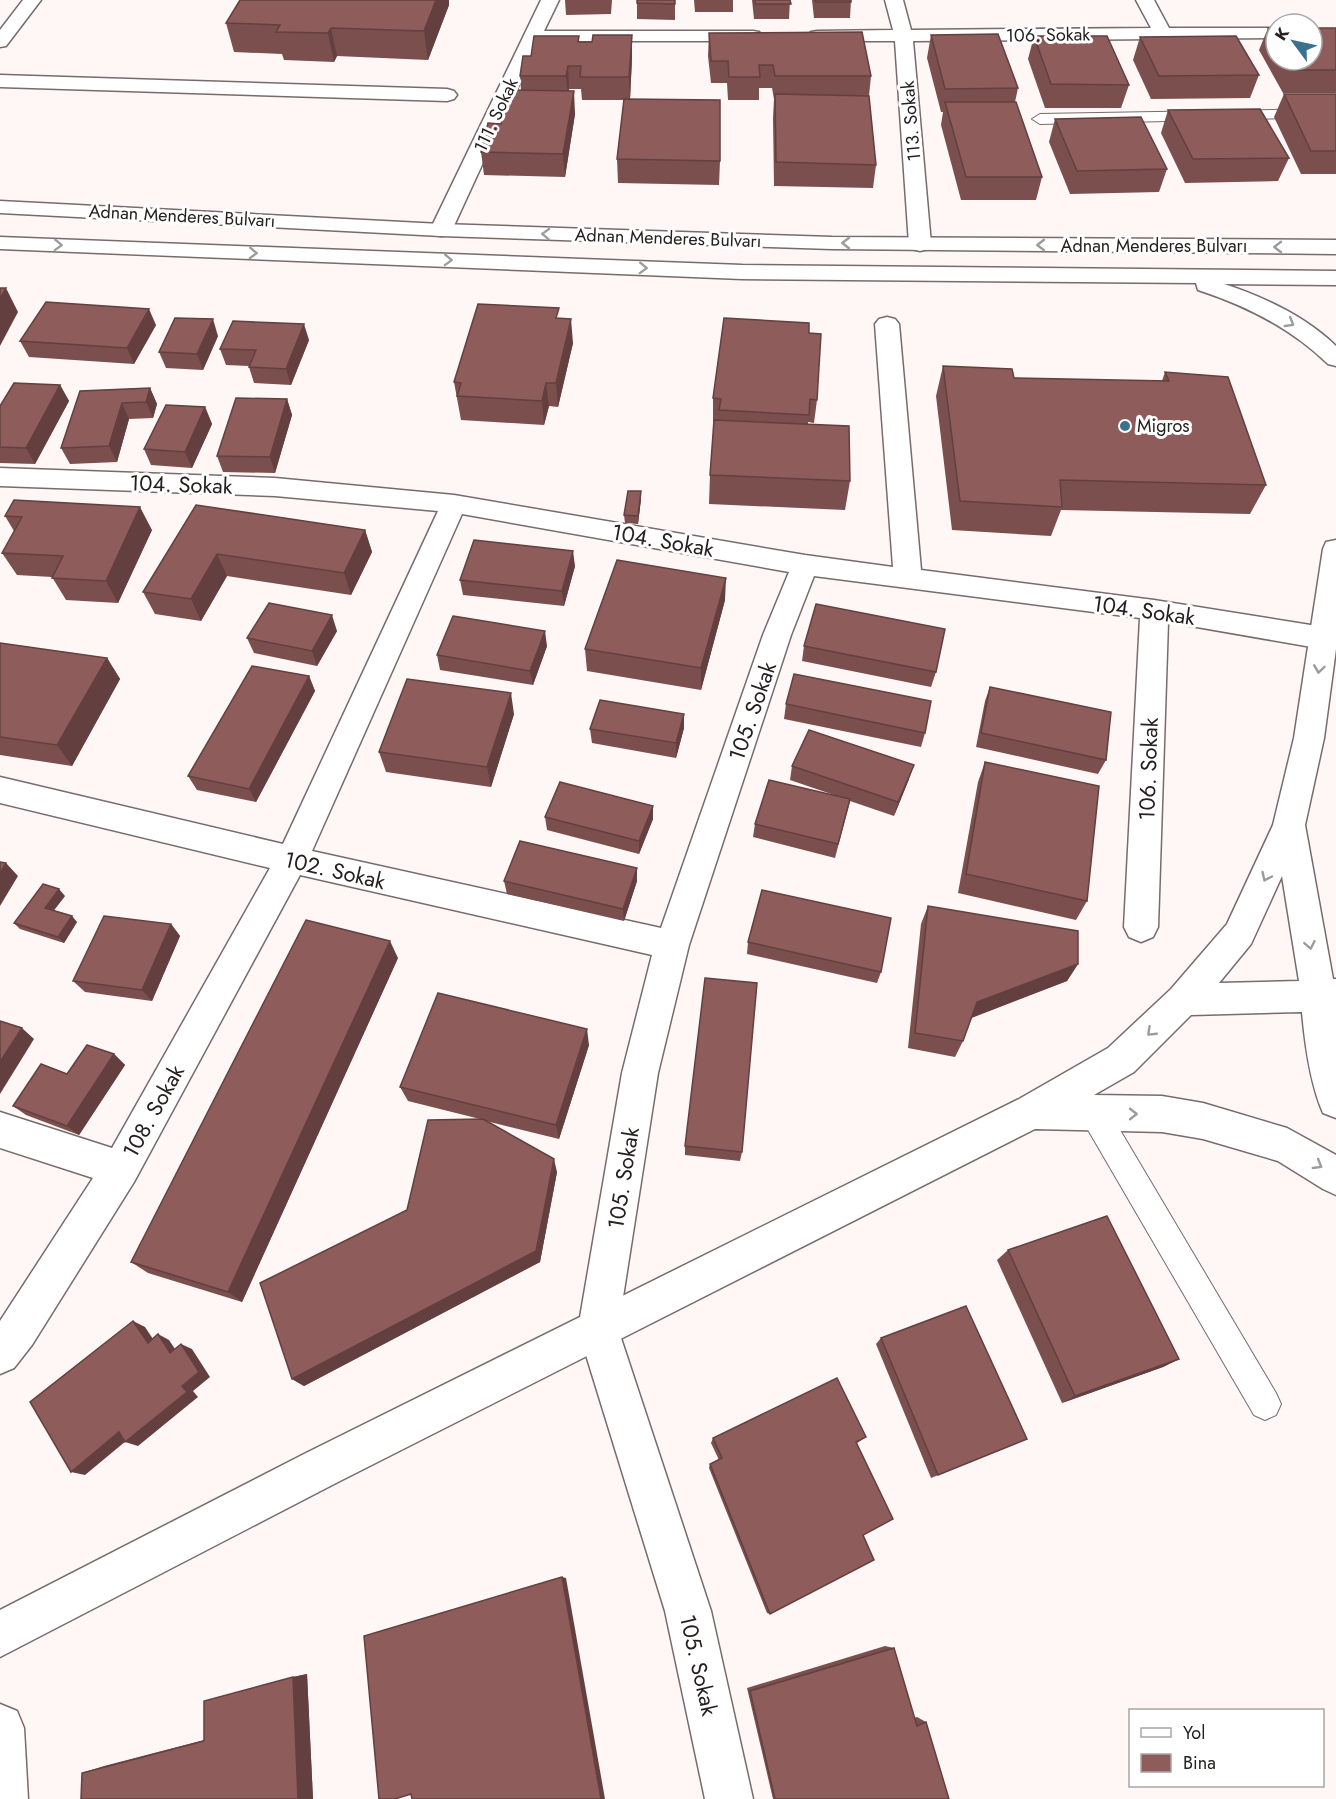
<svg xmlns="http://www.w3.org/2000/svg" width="1336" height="1799" font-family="Jost,sans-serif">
	<rect width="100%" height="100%" fill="#fff6f6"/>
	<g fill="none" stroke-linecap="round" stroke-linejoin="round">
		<defs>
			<g id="service">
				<polygon points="1336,109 1336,117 1040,124 1032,119 1040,114"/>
				<polygon points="1094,1099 1104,1103 1276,1393 1281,1404 1276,1415 1265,1420 1254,1415 1084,1123 1080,1113 1084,1103"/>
			</g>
			<g id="minor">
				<polygon points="23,0 41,0 6,46 0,47 0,30"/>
				<polygon points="541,0 559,0 544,31 753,31 759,32 762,36 759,40 753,41 539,41 452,230 449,235 441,236 433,235 430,230"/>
				<polygon points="885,0 903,0 911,30 1151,28 1136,0 1154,0 1169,28 1276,28 1276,38 913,41 931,244 928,249 920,251 912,249 909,244 895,41 817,41 811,40 808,36 811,32 817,31 893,30"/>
				<polygon points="0,75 447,89 454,91 457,95 454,99 447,101 0,87"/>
				<path d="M887,317L895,319L899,324L921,570L1154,600L1323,627L1333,631L1336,640L1333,645L1323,649L1168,622L1158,927L1153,937L1141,942L1129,937L1124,927L1140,618L814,576L791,635L689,945L658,1073L618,1329L711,1611L753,1799H705L665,1611L578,1329L622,1073L652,955L300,875L134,1182L32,1345L14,1368L0,1374V1321L93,1178L0,1148V1112L112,1148L270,868L0,803V777L283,844L438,511L275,496L0,486V468L275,478L454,495L805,555L893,567L875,324L879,319ZM462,514L789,572L763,635L661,928L312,851Z"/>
			</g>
			<polygon id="tertiary" points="0,1704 17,1711 24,1728 28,1799 0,1799"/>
			<path id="secondary" d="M1336,540V649L1324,738L1305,825L1333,979H1336V1118L1323,1113C1310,1083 1305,1045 1302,1012L1191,1015L1134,1072L1094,1095L1162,1096L1203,1103L1287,1128L1336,1155V1195L1323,1189L1278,1161L1203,1139L1162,1132L1035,1129L336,1483L0,1657V1610L306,1453L1019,1099L1108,1048L1171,989L1227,924L1273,825L1294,738L1323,549L1326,542ZM1282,876L1299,981L1219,983L1251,944Z"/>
			<g id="primary">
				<polygon points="0,201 441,224 832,237 1336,240 1336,254 832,249 441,236 0,213"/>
				<path d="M0,237L742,265L1336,271V285L1224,284C1264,297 1305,316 1336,346V366L1328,364C1291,328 1247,306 1198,290L1196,283L742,279L0,249Z"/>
			</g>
		</defs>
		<use href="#service" stroke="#786b6b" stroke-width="2"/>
		<use href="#minor" stroke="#786b6b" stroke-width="3"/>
		<use href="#tertiary" stroke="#786b6b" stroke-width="3"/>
		<use href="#secondary" stroke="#786b6b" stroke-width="3"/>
		<use href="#primary" stroke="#786b6b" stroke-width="3"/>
		<use href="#service" fill="#fff" fill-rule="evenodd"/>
		<use href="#minor" fill="#fff" fill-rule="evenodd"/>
		<use href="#tertiary" fill="#fff" fill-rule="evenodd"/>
		<use href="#secondary" fill="#fff" fill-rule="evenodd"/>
		<use href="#primary" fill="#fff" fill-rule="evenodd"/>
	</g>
	<g fill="#7a4f4d">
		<polygon points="240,0 449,0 449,5 428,60 337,56 334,62 284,60 282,54 234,52 226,23"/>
		<polygon points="565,0 612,0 611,14 566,15"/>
		<polygon points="637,0 675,0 675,20 637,19"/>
		<polygon points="694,0 733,0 733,12 695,12"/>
		<polygon points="752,0 790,0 789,19 754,19"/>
		<polygon points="812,0 851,0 850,18 814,18"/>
		<polygon points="1268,28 1276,28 1276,60 1312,60 1336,28 1336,93 1283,93 1259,50"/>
		<polygon points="709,33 871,76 869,96 876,165 873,188 774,186 773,118 774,99 772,88 759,88 759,100 728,100 727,83 711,83 708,56"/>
		<polygon points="931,35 1018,88 1015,102 1042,177 1036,200 961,200 941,125 943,112 941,112 927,58"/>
		<polygon points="579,36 579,42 632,58 630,99 720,161 719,185 618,183 617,159 624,100 582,100 581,89 569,89 575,114 565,177 484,175 481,152 501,124 521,90 520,76 531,56"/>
		<polygon points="1034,36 1129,85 1121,108 1045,108 1028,59"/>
		<polygon points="1140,37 1259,75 1250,98 1151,99 1133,60"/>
		<polygon points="1284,94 1336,94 1336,174 1301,174 1274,117"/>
		<polygon points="1168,110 1289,158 1278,181 1185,183 1161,133"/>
		<polygon points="1055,119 1167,169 1159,192 1070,194 1049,142"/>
		<polygon points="156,325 134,364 29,357 20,341"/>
		<polygon points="809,333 817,400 814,423 808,422 808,424 850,481 845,510 709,504 710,475 714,422 713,422 713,398"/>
		<polygon points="218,336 203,370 166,368 159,352"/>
		<polygon points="309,340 291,385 254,383 249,367 249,366 226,365 220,349"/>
		<polygon points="573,343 558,407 549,406 544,425 461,420 454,382"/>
		<polygon points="943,366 1014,378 1162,381 1165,372 1266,485 1250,514 1061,510 1051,536 952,530 936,396"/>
		<polygon points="60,385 69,401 35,464 0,463 0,406"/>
		<polygon points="150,388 157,404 153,418 129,419 117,462 70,464 61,448 80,391"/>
		<polygon points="287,399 292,415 275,473 223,472 217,456"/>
		<polygon points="205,407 212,424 192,468 151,465 144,449"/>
		<polygon points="641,499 638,524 625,523 624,515"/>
		<polygon points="14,500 152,530 118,603 66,600 52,577 17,575 2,553 14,531 5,516"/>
		<polygon points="196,505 365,530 372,552 351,595 227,576 201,621 155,614 143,592"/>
		<polygon points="575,566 564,606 463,595 460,580"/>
		<polygon points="725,600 701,690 587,671 585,649"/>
		<polygon points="337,631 317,666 254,653 247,638"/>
		<polygon points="0,643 107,658 120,679 72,766 0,755"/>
		<polygon points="547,646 533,685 440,670 437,655"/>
		<polygon points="804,646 936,672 931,687 802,661"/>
		<polygon points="309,676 315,691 256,802 197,790 188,776"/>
		<polygon points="990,687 1106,760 1098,774 976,747 985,701"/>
		<polygon points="786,704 925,733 921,747 784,719"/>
		<polygon points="514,714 491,787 386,772 379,752"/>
		<polygon points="684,714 684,728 676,758 592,743 590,729"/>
		<polygon points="985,762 1087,901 1076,920 958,893 978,782"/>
		<polygon points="792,766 909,779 894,816 850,801 835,858 753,837 755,824 837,796 790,780"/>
		<polygon points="545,817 653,819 639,854 547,830"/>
		<polygon points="504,881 637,881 624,921 507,894"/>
		<polygon points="65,896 54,910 77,922 64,943 20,929 14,923"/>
		<polygon points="928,906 1078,964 1067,981 972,1017 963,1041 955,1057 908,1048 921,924"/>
		<polygon points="171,924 180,936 152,1001 85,992 73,981"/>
		<polygon points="748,942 881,972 877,983 747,954"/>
		<polygon points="398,958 242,1302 148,1273 131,1262"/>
		<polygon points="589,1045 559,1139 486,1121 557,1172 540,1262 304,1386 292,1379 407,1210 480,1119 408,1101 400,1087"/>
		<polygon points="114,1054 125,1065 79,1135 26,1115 13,1106 67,1074"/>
		<polygon points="685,1146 742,1152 740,1161 685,1155"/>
		<polygon points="1008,1250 1179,1359 1163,1367 1062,1403 997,1260"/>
		<polygon points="881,1338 1027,1439 931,1478 876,1344"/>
		<polygon points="866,1437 857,1443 863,1535 770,1614 767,1613 709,1468 710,1464 719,1460 711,1443 713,1438"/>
		<polygon points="885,1646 894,1648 914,1718 917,1717 926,1722 949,1799 773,1799 747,1688"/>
		<polygon points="307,1674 313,1799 82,1773 104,1766 204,1740 293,1677"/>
	</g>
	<g fill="#63403f">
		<polygon points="436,0 449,0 449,5 428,60 424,31"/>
		<polygon points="331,28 337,56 334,62 328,33"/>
		<polygon points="632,35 632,58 630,100 629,77"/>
		<polygon points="568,66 569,89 568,99 566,76"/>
		<polygon points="574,91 575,114 565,177 563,154"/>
		<polygon points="6,288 18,312 0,346 0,299"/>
		<polygon points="149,309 156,325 134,364 127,348"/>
		<polygon points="213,319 218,336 203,370 197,354"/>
		<polygon points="571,319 573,343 558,407 556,383"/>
		<polygon points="304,324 309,340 291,385 286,369"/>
		<polygon points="546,383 549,406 544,425 542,401"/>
		<polygon points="60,385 69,401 35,464 26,448"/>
		<polygon points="150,388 157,404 153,418 146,402"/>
		<polygon points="287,399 292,415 275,473 270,457"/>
		<polygon points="122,403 129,419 117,462 109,446"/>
		<polygon points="205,407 212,424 192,468 185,452"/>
		<polygon points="641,491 641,499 638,524 638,516"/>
		<polygon points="140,507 152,530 118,603 106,581"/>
		<polygon points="365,530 372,552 351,595 344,573"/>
		<polygon points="573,551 575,566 564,606 562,591"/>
		<polygon points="217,554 227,576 201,621 191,599"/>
		<polygon points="726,578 725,600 701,690 701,668"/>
		<polygon points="332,615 337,631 317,666 312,651"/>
		<polygon points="545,631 547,646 533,685 530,671"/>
		<polygon points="107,658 120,679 72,766 57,745"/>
		<polygon points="309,676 315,691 256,802 249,789"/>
		<polygon points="511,693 514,714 491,787 487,767"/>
		<polygon points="684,714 684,728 676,758 676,743"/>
		<polygon points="914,765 909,779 894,816 898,802"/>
		<polygon points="653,806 653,819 639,854 639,841"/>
		<polygon points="6,863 18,876 0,906 0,873"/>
		<polygon points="637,868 637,881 624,921 623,909"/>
		<polygon points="59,889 65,896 51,914 45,908"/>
		<polygon points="72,916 77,922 64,943 58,937"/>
		<polygon points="171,924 180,936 152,1001 142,990"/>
		<polygon points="390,941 398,958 242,1302 228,1292"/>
		<polygon points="1078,964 1067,981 969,1019 977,1002"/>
		<polygon points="22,1028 34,1039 0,1094 0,1062"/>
		<polygon points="587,1029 589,1045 559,1139 556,1125"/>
		<polygon points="114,1054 125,1065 79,1135 67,1126"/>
		<polygon points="554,1159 557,1172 540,1262 304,1386 292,1379"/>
		<polygon points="133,1321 145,1327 159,1348 148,1343"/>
		<polygon points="158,1334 169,1340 181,1358 170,1353"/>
		<polygon points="181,1344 192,1349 210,1377 193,1391 198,1397 138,1446 125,1442 182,1386"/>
		<polygon points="1179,1359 1163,1367 1062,1403 1075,1396"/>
		<polygon points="119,1432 132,1436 85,1475 71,1472"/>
		<polygon points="562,1577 566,1578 605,1799 601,1799"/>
		<polygon points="307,1674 313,1799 298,1799 293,1677"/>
	</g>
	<g fill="#8e5c5a" stroke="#63403f" stroke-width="1.5">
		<polygon points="240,0 436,0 424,31 331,28 328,33 276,32 280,25 226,23"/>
		<polygon points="637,0 675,0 675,4 637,3"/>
		<polygon points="755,0 790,0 791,4 755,4"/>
		<polygon points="815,0 851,0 851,2 816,2"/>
		<polygon points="1268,28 1276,28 1276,42"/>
		<polygon points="1312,28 1336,28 1336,70 1292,70 1286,60 1312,60"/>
		<polygon points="862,32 871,76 775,76 773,65 759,65 760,77 729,77 728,61 711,61 709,33"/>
		<polygon points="998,34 1018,88 945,89 931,35"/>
		<polygon points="593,35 632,35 629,77 580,77 581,66 568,66 566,76 520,76 523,56 531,56 534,36 579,36 578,42 592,42"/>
		<polygon points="1034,36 1107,36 1129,85 1051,84"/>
		<polygon points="1236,36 1259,75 1159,76 1140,37"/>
		<polygon points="508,90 574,91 563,154 481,152 488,123 501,124"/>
		<polygon points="775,94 869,96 876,165 776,162"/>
		<polygon points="1284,94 1336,94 1336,151 1311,151"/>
		<polygon points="624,99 720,100 720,161 617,159"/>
		<polygon points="945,102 1016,102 1042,177 966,177"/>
		<polygon points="1260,109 1289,158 1193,159 1168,110"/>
		<polygon points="1141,117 1167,169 1077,171 1055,119"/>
		<polygon points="0,288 6,288 0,299"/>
		<polygon points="46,302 149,309 127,348 20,341"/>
		<polygon points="478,304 559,308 556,318 571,319 556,383 546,383 542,401 457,396 461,383 454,382"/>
		<polygon points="175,318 213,319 197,354 159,352"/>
		<polygon points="724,318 809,323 809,333 821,334 817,400 810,399 809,415 719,410 721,399 713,398"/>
		<polygon points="233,321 304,324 286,369 249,367 256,350 220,349"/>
		<polygon points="943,366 1012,369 1014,378 1169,381 1165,372 1228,377 1266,485 1060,480 1062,507 960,501"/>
		<polygon points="14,383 60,385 26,448 0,447 0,406"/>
		<polygon points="150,388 146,402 122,403 109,446 61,448 80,391"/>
		<polygon points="236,398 287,399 270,457 217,456"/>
		<polygon points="166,405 205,407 185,452 144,449"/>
		<polygon points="714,420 849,426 850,481 710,475"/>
		<polygon points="628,491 641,491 638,516 624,515"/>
		<polygon points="14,500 140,507 106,581 52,578 63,556 2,553 22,517 5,516"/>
		<polygon points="196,505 365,530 344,573 217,554 191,599 143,592"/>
		<polygon points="474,540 573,551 562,591 460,580"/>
		<polygon points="617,560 726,578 701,668 585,649"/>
		<polygon points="269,603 332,615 312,651 247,638"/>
		<polygon points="816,604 945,629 936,672 804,646"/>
		<polygon points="453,616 545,631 530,671 437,655"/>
		<polygon points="0,643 107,658 57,745 0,737"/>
		<polygon points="252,666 309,676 249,789 188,776"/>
		<polygon points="794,674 931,701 925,733 786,704"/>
		<polygon points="407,679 511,693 487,767 379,752"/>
		<polygon points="990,687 1111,712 1106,760 981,733"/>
		<polygon points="600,700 684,714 676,743 590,729"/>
		<polygon points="809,730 914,765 898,802 792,766"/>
		<polygon points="985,762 1099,786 1087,901 966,874"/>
		<polygon points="769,780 850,799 838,844 755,824"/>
		<polygon points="560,782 653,806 639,841 545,817"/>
		<polygon points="520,841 637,868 623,909 504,881"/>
		<polygon points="0,862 6,863 0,873"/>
		<polygon points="43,884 59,889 45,908 72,916 58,937 14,923"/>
		<polygon points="762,890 891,918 881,972 748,942"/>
		<polygon points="928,906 1078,931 1078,964 977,1002 963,1041 915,1033"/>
		<polygon points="104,916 171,924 142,990 73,981"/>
		<polygon points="306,920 390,941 228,1292 131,1262"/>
		<polygon points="705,978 757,983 742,1152 685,1146"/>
		<polygon points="438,993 587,1029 556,1125 400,1087"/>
		<polygon points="0,1021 22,1028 0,1062"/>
		<polygon points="87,1045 114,1054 67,1126 13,1106 41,1064 67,1074"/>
		<polygon points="483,1119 554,1159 536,1251 292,1379 260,1283 407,1210 428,1120"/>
		<polygon points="1107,1216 1179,1359 1075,1396 1008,1250"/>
		<polygon points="966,1306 1027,1439 938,1475 881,1338"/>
		<polygon points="133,1321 148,1343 158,1334 170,1353 181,1344 199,1372 182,1386 187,1392 125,1442 119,1432 71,1472 30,1402"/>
		<polygon points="837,1378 866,1437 856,1442 893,1519 863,1535 874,1560 770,1614 710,1464 722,1458 713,1438"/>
		<polygon points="562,1577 601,1799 412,1799 411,1794 395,1799 379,1799 364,1636"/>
		<polygon points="894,1648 917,1726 926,1722 949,1799 775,1799 750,1691"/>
		<polygon points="293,1677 298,1799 81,1799 82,1773 204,1741 204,1701"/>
	</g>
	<defs><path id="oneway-chevron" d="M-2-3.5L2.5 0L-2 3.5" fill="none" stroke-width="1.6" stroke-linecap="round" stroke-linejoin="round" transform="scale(1.5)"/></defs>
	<g stroke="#9d9b9b">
		<use href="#oneway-chevron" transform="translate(546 234) rotate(-178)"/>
		<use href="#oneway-chevron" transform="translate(846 243) rotate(-180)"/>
		<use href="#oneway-chevron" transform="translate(58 245) rotate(2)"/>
		<use href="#oneway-chevron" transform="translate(1041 245) rotate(-180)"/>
		<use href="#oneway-chevron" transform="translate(1278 247) rotate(-180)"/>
		<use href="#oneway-chevron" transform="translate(253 253) rotate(2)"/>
		<use href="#oneway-chevron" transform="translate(448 260) rotate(2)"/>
		<use href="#oneway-chevron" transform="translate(643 268) rotate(2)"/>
		<use href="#oneway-chevron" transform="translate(1290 323) rotate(31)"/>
		<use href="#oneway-chevron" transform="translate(1319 669) rotate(98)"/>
		<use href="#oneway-chevron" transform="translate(1266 877) rotate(115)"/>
		<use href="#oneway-chevron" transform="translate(1310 945) rotate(79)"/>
		<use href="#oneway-chevron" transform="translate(1151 1032) rotate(136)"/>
		<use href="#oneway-chevron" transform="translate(1133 1114)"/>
		<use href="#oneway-chevron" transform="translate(1318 1165) rotate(31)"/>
	</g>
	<circle fill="#3a718c" stroke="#fff" stroke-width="2" cx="1125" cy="426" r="6"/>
	<g text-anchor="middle" stroke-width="6" stroke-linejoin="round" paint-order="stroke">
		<g font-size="18" fill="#262020" stroke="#fff">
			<text transform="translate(1048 35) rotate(-1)" y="6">106. Sokak</text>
			<text transform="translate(496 115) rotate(-65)" y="6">111. Sokak</text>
			<text transform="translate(911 121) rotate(-95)" y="6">113. Sokak</text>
			<text transform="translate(182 216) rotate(3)" y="6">Adnan Menderes Bulvarı</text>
			<text transform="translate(668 238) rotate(2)" y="6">Adnan Menderes Bulvarı</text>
			<text x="1154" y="252">Adnan Menderes Bulvarı</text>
		</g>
		<g font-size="18" fill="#262020" stroke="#fff" text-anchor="start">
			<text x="1137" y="432">Migros</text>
		</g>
		<g font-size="22" fill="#262020" stroke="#fff">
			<text transform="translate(181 484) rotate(2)" y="8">104. Sokak</text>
			<text transform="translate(663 540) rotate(10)" y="8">104. Sokak</text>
			<text transform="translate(1144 610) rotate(8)" y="8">104. Sokak</text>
			<text transform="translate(752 711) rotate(-71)" y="8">105. Sokak</text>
			<text transform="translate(1148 769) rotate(-88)" y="8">106. Sokak</text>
			<text transform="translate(335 870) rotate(13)" y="8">102. Sokak</text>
			<text transform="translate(153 1111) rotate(-61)" y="8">108. Sokak</text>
			<text transform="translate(623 1178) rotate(-81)" y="8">105. Sokak</text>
			<text transform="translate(699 1665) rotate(77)" y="8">105. Sokak</text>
		</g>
	</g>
	<rect x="1129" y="1709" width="195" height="78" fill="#ffffff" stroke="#a8a6a6" stroke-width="1.5"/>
	<rect x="1141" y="1728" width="30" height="9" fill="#ffffff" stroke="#a8a6a6" stroke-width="1.5"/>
	<text x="1183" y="1739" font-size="18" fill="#262020">Yol</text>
	<rect x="1141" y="1754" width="30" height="18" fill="#8e5c5a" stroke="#a8a6a6" stroke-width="1.5"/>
	<text x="1183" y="1769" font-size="18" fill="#262020">Bina</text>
	<g transform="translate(1294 42) rotate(303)"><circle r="28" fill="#ffffff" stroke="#a8a6a6" stroke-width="1.5"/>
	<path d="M0-4.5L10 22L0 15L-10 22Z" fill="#3a718c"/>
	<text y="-9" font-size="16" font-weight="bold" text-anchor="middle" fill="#262020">K</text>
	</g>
</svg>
